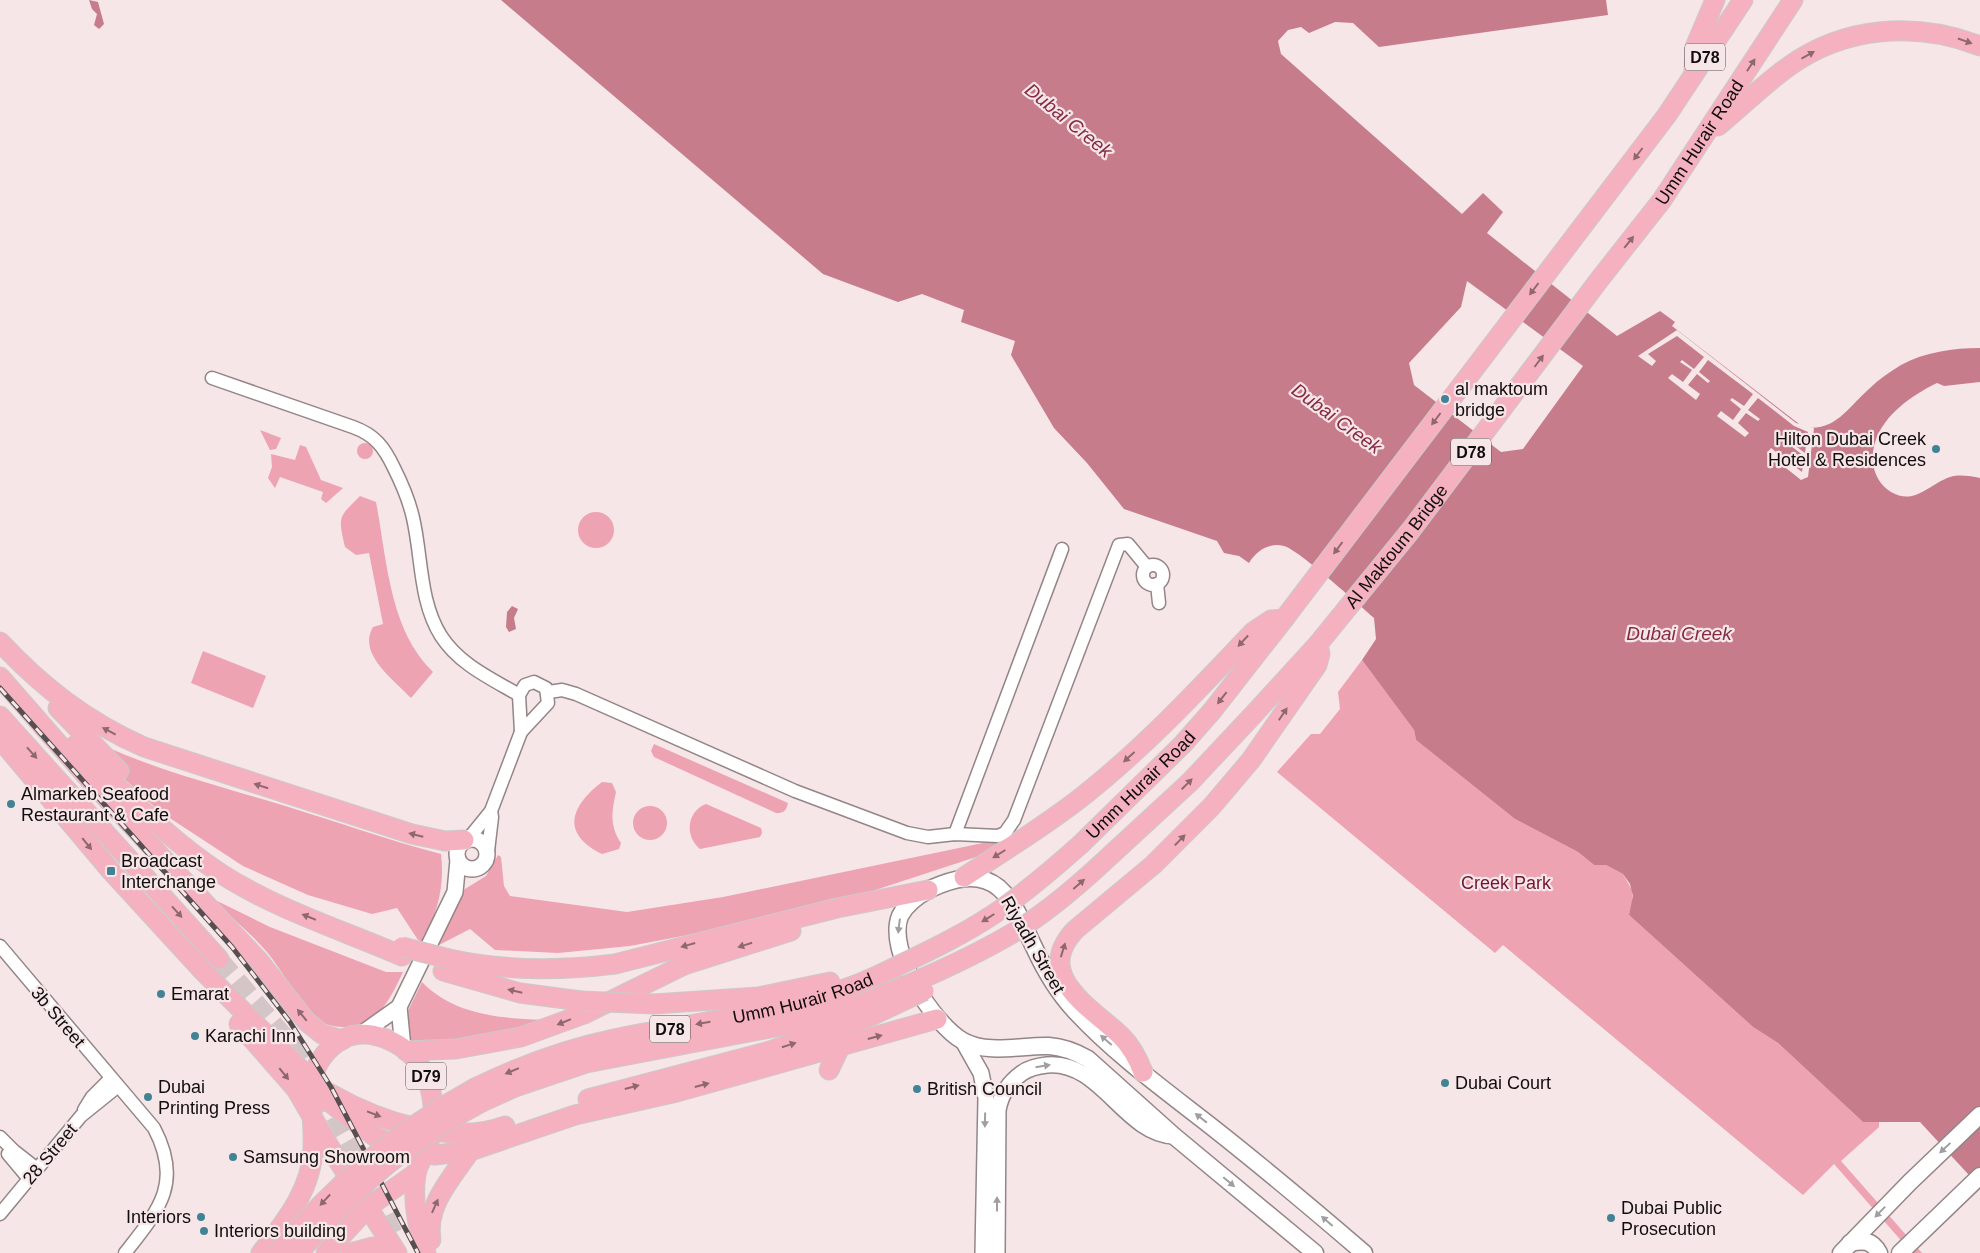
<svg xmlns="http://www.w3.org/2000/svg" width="1980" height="1253" font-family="Helvetica,sans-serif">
	<rect width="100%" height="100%" fill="#f6e6e8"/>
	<g fill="#eda3b1">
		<polygon points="260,430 281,438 276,449 270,450"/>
		<circle cx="365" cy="451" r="8"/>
		<polygon points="300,445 306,447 321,480 343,488 326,503 321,499 323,492 280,477 275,488 268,478 272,467 271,454 295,460"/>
		<path d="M360,496L376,502C387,559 389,630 433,672L411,698C394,680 357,654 373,627L383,624L369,553L356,555L345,547C338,516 338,518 360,496Z"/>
		<circle cx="596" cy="530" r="18"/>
		<polygon points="203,651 266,676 253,708 191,683"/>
		<polygon points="1362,660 1414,730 1416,740 1515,819 1578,852 1594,865 1606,865 1623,874 1632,890 1633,902 1629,915 1753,1027 1778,1043 1863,1122 1879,1122 1879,1127 1841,1161 1922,1253 1912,1253 1834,1164 1803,1195 1503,945 1495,953 1277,772 1311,734 1320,734 1340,709 1338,692"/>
		<path d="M96,742C155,770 219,786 282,805C335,821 387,840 441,854C445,888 437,910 424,942L418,940L397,908L372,914L308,895L243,866L159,811L103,759Z"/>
		<path d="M654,744L788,803C786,811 784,813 776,813L654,757L651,751Z"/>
		<path d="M602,782L612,783L616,792C612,811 609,825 621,843L619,849L602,854C560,833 571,806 602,782Z"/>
		<path d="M706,804L761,828L762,833L760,837L700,849C684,836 687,811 706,804Z"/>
		<circle cx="650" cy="823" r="17"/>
		<polygon points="1002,839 1003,843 976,857 854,897 751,923 630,946 558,953 495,950 470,929 437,946 453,908 465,889 486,876 498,855 501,857 504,886 510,896 627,912 723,897"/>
		<path d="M211,898L270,927L386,972H403C391,997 377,1029 345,1027C338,1027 328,1026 322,1022C303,1011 282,969 266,951C250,932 229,916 211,898Z"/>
		<path d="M422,982C457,1018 509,1019 557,1020L492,1041L407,1043L402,1023Z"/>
	</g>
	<g fill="#c77c8b" fill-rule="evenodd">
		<polygon points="89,0 98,2 104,24 99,29 94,25 97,14 92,9"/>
		<path d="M501,0H1606L1608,15L1379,47L1353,23L1335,22L1309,33L1301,27L1288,30L1278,41L1281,54L1462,214L1483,193L1503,212L1487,233L1617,336L1660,311L1675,322L1672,326L1803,427C1835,433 1849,406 1870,388C1879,379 1890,372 1901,365C1925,352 1953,348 1980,348V382L1944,386L1937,383C1906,398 1869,425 1873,464C1875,476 1881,486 1891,492C1915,506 1929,484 1950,477C1959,474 1971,476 1980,478V1187L1920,1122H1863L1778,1043L1753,1027L1629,915L1633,896L1630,884L1623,874L1606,865H1594L1578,852L1515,819L1416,740L1414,730L1362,660L1376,639L1374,618C1358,604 1299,550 1284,546C1269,542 1256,551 1249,563L1239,556L1224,553L1217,541L1124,509L1087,463L1054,428L1011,355L1015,341L961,322L964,310L922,294L898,302L823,274ZM1467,281L1583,366L1523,449L1501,452L1414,385L1409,363L1461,307Z"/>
		<polygon points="512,606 518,609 514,618 516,629 509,632 506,627 507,612"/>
	</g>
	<polygon fill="#f6e6e8" points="1677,330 1796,423 1814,428 1808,477 1801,480 1767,453 1771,448 1802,472 1804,456 1791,446 1793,444 1805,453 1808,432 1794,426 1758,398 1748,410 1760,419 1758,421 1746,413 1738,423 1749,433 1745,437 1717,416 1721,411 1733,420 1741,409 1730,400 1732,398 1744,406 1753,394 1708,360 1699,372 1710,381 1708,383 1697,374 1688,385 1700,394 1696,400 1668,378 1672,374 1683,382 1692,370 1680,362 1682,360 1694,369 1704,357 1677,336 1648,354 1656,361 1652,366 1638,356"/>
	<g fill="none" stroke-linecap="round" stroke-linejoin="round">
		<polyline stroke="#d4c5c7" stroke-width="19" stroke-dasharray="19 9" stroke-linecap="butt" points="219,959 303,1059 350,1143 396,1239"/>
		<defs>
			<g id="minor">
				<path d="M212,378L353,427C375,435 384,447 394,468C402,484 409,500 413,518C422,556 419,601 441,636C459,664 490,678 519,695"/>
				<circle cx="1153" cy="575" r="10"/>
				<polyline points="1157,584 1159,603"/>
				<polygon points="534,682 546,688 548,703 521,732 519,695 525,685"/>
				<polyline points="549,692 562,690 576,694 795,791 907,833 928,837 955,834 998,836 1005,833 1014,820 1119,545 1128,544 1147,567"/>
				<polyline points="955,834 1062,549"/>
				<polyline points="469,838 491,811 521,732"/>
				<polyline points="488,851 492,817 491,811"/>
				<path d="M0,946L154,1128C183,1183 159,1210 125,1253"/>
				<polyline points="84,1110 92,1097 110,1079"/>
				<polyline points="0,1137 14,1151 37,1169"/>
				<polyline points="8,1154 29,1179"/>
				<polyline points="0,1214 81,1116 117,1087"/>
			</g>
			<g id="tertiary">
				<circle cx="472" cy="854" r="15"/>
				<polyline points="399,1007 403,1048"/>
				<polyline points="361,1034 399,1007 455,892 458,860"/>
				<polyline points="963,1041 981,1073 986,1098 983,1253"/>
				<path d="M997,1253L998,1110C1001,1094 1008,1083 1022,1073C1029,1068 1038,1066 1047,1065C1101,1060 1124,1134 1174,1136"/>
			</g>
			<g id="secondary">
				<path d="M1850,1243C1864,1240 1872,1240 1879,1253"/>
				<path d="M1315,1253L1174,1136L1088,1059C1076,1052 1063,1047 1049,1046C1022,1045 989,1055 963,1041C933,1024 886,951 900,916C906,904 919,895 930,889C952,879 978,871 999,888C1016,903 1024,927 1034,947C1045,971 1058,993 1076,1012C1116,1055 1166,1091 1212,1127C1264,1168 1314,1210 1364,1253"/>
				<polyline points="1841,1253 1910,1182 1980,1115"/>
				<polyline points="1900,1253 1980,1176"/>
			</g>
			<g id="primary">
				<polyline points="1694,72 1695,47 1715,0"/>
				<path d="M1718,126C1741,107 1763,85 1788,67C1844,26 1917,21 1980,46"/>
				<path d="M0,642C42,687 87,722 144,747L412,834L445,841L464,840"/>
				<polyline points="0,677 97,788 259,961 306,1021 322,1034 342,1040"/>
				<polyline points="58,708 119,771"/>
				<polyline points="0,716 219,959"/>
				<polyline points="0,739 111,871 200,968 311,1080 324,1098 374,1136 409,1152 435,1155 470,1151 575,1115 677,1092 937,1019"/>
				<path d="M74,746C122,790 168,840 223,875C278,910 342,930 402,956"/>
				<path id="s1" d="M1081,844L1183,744L1212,711L1284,619L1667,115L1743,0"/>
				<path id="s2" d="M1100,865L1190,782L1253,715L1318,644L1411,530L1599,280L1662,200L1793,0"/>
				<path d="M964,877C1004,851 1045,826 1083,796C1145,747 1199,689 1253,632L1271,620L1284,619"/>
				<path d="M449,959C504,971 559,971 615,964L837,908L928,890"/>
				<polyline points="443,971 520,993 581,1001"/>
				<polyline points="654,1004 758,997 830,982"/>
				<polyline points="239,1024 296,1089 332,1151 397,1253"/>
				<polyline points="406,1051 456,1049 521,1037 584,1014 684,965 791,931"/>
				<polyline points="829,1070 840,1047"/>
				<path d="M1143,1072C1138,1059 1131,1046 1121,1036C1092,1008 1032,976 1075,930L1153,865L1212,806L1251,760L1317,665L1320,654L1318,644"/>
				<path id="s3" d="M475,1088C520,1066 566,1049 614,1039C704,1020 795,1014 879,975"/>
				<path d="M331,1094C378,1121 452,1146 505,1126"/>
				<polyline points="588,1099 770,1051 871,1016"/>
				<polyline points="482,1102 515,1087 586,1063 796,1023 864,1003"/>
				<path d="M431,1240C425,1205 452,1178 470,1151"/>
				<path d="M261,1253C285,1222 312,1189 313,1148C314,1125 310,1103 311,1080C317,1062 326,1048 343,1039C358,1031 376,1034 391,1041C430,1059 440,1104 429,1142C426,1153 418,1163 416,1174C412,1199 418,1229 426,1253"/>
				<polyline points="326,1253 368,1207 416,1173"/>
				<polyline points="351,1253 373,1247 387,1253"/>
			</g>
		</defs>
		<use href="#minor" stroke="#948587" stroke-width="15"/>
		<use href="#tertiary" stroke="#948587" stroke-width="18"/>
		<use href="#secondary" stroke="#948587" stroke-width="19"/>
		<use href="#primary" stroke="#cbcaca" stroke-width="21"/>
		<use href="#minor" stroke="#fff" stroke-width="12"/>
		<use href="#tertiary" stroke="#fff" stroke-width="15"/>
		<use href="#secondary" stroke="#fff" stroke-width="16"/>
		<use href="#primary" stroke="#f5b1c0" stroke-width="19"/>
		<defs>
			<polyline id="rail" points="0,688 232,947 290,1022 331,1087 418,1253"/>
		</defs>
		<use href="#rail" stroke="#574f4f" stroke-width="5"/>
		<use href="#rail" stroke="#f6e6e8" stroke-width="3" stroke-dasharray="9" stroke-linecap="butt"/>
		<defs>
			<g id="primary-bridge">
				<polyline points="402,947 449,959"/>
				<path d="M879,975C918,956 958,938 994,914C1025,893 1053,869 1081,844"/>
				<polyline points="581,1001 654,1004"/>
				<path d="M864,1003C915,982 965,961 1013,933C1044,914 1073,890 1100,865"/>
				<polyline points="871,1016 924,991"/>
				<path d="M278,1253C334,1184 398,1130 475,1088"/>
				<path d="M299,1253C350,1191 411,1139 482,1102"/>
			</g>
		</defs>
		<use href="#primary-bridge" stroke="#cbcaca" stroke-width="21" stroke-linecap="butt"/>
		<use href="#primary-bridge" stroke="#f5b1c0" stroke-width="19"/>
	</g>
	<defs><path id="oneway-solid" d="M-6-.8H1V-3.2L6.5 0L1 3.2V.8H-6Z" transform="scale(1.25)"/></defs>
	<g fill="#8f676f">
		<use href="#oneway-solid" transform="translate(1965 41) rotate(19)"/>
		<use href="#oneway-solid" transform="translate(1808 55) rotate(-29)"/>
		<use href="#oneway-solid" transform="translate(1751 65) rotate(-57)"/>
		<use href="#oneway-solid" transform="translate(1638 154) rotate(127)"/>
		<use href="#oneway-solid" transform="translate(1629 242) rotate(-51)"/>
		<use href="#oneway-solid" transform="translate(1534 289) rotate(127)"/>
		<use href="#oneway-solid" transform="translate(1539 361) rotate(-53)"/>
		<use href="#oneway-solid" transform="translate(1436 419) rotate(127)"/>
		<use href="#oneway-solid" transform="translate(1338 548) rotate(127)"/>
		<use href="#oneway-solid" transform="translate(1243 641) rotate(133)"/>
		<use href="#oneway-solid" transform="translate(1222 698) rotate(128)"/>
		<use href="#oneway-solid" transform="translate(1283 714) rotate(-56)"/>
		<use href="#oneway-solid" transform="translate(109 731) rotate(-152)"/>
		<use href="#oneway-solid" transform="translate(32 753) rotate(48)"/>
		<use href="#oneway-solid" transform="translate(1129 757) rotate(138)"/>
		<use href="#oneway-solid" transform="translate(1187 784) rotate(-45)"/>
		<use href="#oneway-solid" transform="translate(261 786) rotate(-162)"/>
		<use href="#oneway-solid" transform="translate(416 835) rotate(-166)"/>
		<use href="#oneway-solid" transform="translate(1180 840) rotate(-46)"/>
		<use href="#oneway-solid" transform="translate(87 844) rotate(51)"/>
		<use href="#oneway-solid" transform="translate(999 854) rotate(148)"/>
		<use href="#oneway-solid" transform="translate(1079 884) rotate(-41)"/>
		<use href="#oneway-solid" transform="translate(177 912) rotate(48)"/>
		<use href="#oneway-solid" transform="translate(309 917) rotate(-158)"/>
		<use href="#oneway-solid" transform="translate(988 918) rotate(148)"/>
		<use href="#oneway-solid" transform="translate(688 945) rotate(164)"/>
		<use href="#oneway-solid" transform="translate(745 945) rotate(163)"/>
		<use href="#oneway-solid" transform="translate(1063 950) rotate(-73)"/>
		<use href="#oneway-solid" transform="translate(515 991) rotate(-167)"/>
		<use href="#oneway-solid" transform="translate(302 1015) rotate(-129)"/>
		<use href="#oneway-solid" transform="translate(564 1022) rotate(158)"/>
		<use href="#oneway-solid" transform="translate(703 1023) rotate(170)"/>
		<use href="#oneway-solid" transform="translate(875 1037) rotate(-15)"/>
		<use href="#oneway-solid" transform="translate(789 1045) rotate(-18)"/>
		<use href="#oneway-solid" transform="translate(512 1071) rotate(157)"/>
		<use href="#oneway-solid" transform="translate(284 1074) rotate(51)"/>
		<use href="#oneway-solid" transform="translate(702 1085) rotate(-15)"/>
		<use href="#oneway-solid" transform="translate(632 1087) rotate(-15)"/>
		<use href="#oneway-solid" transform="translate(374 1114) rotate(21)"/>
		<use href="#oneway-solid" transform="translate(325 1200) rotate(133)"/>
		<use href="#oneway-solid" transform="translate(435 1206) rotate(-66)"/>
	</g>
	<g fill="#a09e9e">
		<use href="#oneway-solid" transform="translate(899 926) rotate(97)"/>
		<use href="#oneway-solid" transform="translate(1106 1040) rotate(-139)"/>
		<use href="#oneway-solid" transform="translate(1043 1066) rotate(-9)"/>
		<use href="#oneway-solid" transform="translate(1201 1118) rotate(-142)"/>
		<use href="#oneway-solid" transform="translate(985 1120) rotate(91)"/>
		<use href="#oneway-solid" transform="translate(1945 1148) rotate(137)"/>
		<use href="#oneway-solid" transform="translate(1229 1182) rotate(40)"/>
		<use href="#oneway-solid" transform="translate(997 1204) rotate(-90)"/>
		<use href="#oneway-solid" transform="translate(1880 1212) rotate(134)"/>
		<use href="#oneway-solid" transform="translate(1327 1221) rotate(-139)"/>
	</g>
	<g fill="#418395" stroke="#f6e6e8" stroke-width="2">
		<circle cx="1445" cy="399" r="5"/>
		<circle cx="1936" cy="449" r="5"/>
		<circle cx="11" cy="804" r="5"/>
		<rect x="106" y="866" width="10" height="10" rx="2.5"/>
		<circle cx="161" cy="994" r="5"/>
		<circle cx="195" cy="1036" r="5"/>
		<circle cx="1445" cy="1083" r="5"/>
		<circle cx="917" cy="1089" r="5"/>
		<circle cx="148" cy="1097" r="5"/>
		<circle cx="233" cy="1157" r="5"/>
		<circle cx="201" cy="1217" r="5"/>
		<circle cx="1611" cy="1218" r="5"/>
		<circle cx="204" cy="1231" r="5"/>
	</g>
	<g text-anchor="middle" stroke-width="4.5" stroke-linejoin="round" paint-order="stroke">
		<g fill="#f6e6e8" stroke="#564e4f" stroke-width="1">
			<rect x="1685" y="43.5" width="40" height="27" rx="4"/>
			<rect x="1451" y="438.5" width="40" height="27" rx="4"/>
			<rect x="650" y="1015.5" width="40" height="27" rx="4"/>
			<rect x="406" y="1062.5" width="40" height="27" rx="4"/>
		</g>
		<g font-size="16" font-weight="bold" fill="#120d0d">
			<text x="1705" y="63">D78</text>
			<text x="1471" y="458">D78</text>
			<text x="670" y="1035">D78</text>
			<text x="426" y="1082">D79</text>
		</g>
		<g font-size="18" fill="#120d0d" stroke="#f6e6e8">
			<text dy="6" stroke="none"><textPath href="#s2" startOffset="941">Umm Hurair Road</textPath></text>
			<text dy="6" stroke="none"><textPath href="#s2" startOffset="436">Al Maktoum Bridge</textPath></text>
			<text dy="6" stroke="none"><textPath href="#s1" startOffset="84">Umm Hurair Road</textPath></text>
			<text transform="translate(1033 945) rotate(60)" y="6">Riyadh Street</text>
			<text dy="6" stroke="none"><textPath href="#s3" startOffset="341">Umm Hurair Road</textPath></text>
			<text transform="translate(58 1017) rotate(50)" y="6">3b Street</text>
			<text transform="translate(50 1154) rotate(-50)" y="6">28 Street</text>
		</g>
		<g font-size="18" fill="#120d0d" stroke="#f6e6e8" text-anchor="start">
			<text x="1455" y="395">al maktoum<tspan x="1455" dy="21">bridge</tspan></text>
			<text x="1926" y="445" text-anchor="end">Hilton Dubai Creek<tspan x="1926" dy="21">Hotel &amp; Residences</tspan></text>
			<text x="21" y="800">Almarkeb Seafood<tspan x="21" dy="21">Restaurant &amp; Cafe</tspan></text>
			<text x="121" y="867">Broadcast<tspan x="121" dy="21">Interchange</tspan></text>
			<text x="171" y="1000">Emarat</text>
			<text x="205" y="1042">Karachi Inn</text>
			<text x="1455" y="1089">Dubai Court</text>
			<text x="158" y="1093">Dubai<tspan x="158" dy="21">Printing Press</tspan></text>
			<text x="927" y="1095">British Council</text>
			<text x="243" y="1163">Samsung Showroom</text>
			<text x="1621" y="1214">Dubai Public<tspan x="1621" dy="21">Prosecution</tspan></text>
			<text x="191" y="1223" text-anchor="end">Interiors</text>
			<text x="214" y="1237">Interiors building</text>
		</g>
		<g font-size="18" fill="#701633" stroke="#f6e6e8">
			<text x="1506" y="889">Creek Park</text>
		</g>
		<g font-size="19" font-style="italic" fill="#842a43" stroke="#f6e6e8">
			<text transform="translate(1069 120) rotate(39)" y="7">Dubai Creek</text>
			<text transform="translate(1337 418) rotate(36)" y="7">Dubai Creek</text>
			<text x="1679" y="640">Dubai Creek</text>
		</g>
	</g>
</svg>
